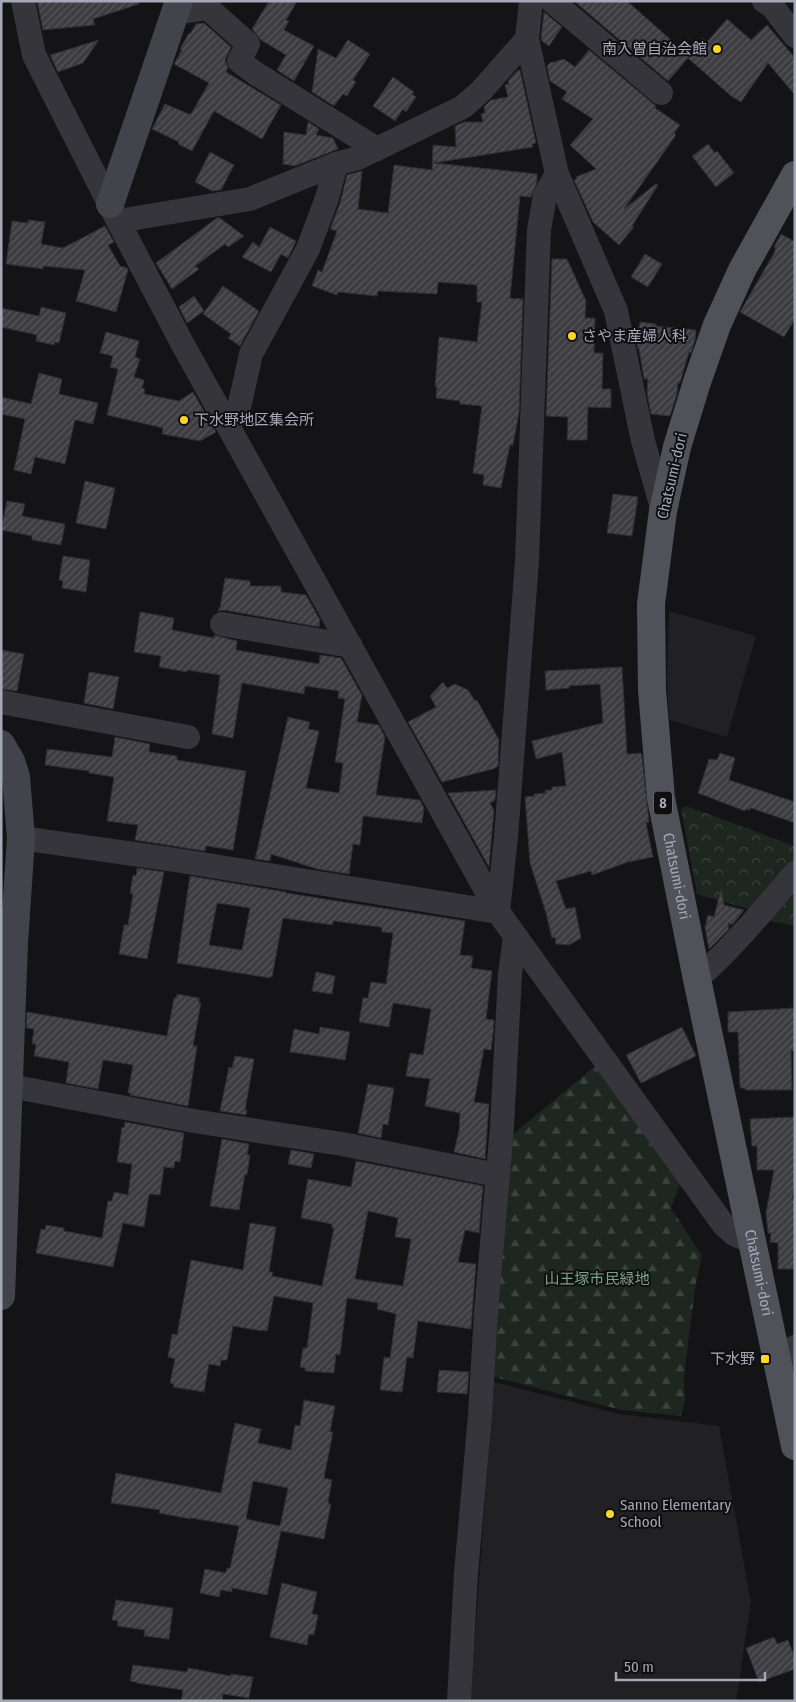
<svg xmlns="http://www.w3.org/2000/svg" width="796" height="1702" font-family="'Fira Sans Condensed','Noto Sans JP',sans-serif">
	<defs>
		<pattern id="forest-firs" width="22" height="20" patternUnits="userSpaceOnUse" patternTransform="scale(1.25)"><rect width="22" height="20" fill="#1e2620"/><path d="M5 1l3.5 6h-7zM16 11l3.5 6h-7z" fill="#3c433e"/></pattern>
		<pattern id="park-crowns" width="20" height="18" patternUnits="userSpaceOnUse" patternTransform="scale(1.25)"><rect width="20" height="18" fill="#1e2620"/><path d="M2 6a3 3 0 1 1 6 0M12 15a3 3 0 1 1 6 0" fill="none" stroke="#3c433e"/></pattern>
		<pattern id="building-hatch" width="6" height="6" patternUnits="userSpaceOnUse" patternTransform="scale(1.25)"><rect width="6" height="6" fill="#3c3c41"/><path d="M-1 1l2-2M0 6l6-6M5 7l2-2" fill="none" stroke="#55555a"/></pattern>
	</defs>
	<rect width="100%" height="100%" fill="#141416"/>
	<g fill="#212023">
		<polygon points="669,611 756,636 727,737 669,720 667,680"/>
		<polygon points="494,1382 619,1414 719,1426 751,1602 736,1701 470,1701"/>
	</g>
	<polygon fill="url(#forest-firs)" points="594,1067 603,1068 682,1178 671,1208 702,1256 696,1283 689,1335 684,1379 685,1400 681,1416 622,1410 494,1377 500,1259 511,1136"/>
	<g fill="url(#park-crowns)">
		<polygon points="686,806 795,846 795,865 756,911 697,894 681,809"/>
		<polygon points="795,886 795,926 766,920"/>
	</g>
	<g fill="url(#building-hatch)" stroke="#2f2e32" fill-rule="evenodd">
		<polygon points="37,1 138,1 139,4 93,19 95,25 43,30"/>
		<polygon points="275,1 297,1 286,20 289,21 284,30 314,46 294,81 277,70 286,55 261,40 252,29 268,3"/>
		<polygon points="574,1 627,1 688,55 703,38 707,42 727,19 751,40 767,25 795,58 795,95 768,63 741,102 731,96 688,58 668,81"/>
		<polygon points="544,12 562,27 549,46 542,41 541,38"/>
		<polygon points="204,23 231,47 225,60 228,68 226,72 281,105 262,139 214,111 192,151 178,144 179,142 152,129 165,104 189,114 191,114 209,83 174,64 182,50 180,49 189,33 190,34 196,24"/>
		<polygon points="99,40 83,63 58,72 50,55"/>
		<polygon points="348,40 370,54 353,80 356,82 347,96 343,94 334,106 312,92 318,49 336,58"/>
		<polygon points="589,50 656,106 655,108 680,125 674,133 676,135 624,209 656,184 658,185 632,226 634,227 619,245 593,222 574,180 577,179 576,177 596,169 570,145 593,119 562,99 567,92 550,81 547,66 550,63 564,59 575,67"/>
		<polygon points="520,70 536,143 532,144 533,147 434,163 537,174 537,182 531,197 520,196 510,298 523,299 519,413 513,445 510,445 501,488 483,485 484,475 473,473 482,406 460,404 460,401 436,398 437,387 435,386 439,337 477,342 482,302 477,302 477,285 438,282 437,294 378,291 377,296 338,292 337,295 312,286 318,270 322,272 337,231 330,229 340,203 347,175 362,171 358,209 388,213 394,165 432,170 433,145 456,147 455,126 464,122 483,122 481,114 485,113 484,107 491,100 508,97 505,85 509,84 508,81 517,71"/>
		<polygon points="393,77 414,92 412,94 416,97 406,112 403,109 395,121 373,106"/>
		<polygon points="308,122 319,129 316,135 333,138 338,149 295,166 283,164 284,132 306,135"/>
		<polygon points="708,144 715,153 717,151 734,173 716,187 692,156"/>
		<polygon points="210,152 234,165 221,190 212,191 195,182"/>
		<polygon points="217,218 220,218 244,236 228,247 225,244 195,266 199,269 172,289 156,263"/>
		<polygon points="28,220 45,222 41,244 63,248 105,226 114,242 108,245 120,266 127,268 128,270 116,312 76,301 85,270 43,266 43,269 6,264 12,221 28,223"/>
		<polygon points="270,227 296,241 288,258 281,254 271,272 242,257 253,242 259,247"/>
		<polygon points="781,234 795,242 795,319 784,337 740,312 774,253 776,248 774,247"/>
		<polygon points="645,254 662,264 648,287 631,277"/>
		<polygon points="552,259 567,259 586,301 585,318 595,318 594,353 603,353 602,389 611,389 611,408 588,407 587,440 567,440 568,417 546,416"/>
		<polygon points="223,286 259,311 240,346 228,338 231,334 203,314"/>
		<polygon points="194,296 204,311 187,323 179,307"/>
		<polygon points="41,307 66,313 59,343 55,342 54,345 36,341 37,335 1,327 1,308 39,316"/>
		<polygon points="640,322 656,324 656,326 696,330 695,340 691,353 689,352 680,383 678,383 677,394 670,416 651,414 647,393 648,379 644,379 639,349 638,349 634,330 634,328 639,328"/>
		<polygon points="106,332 139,341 135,357 140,359 134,377 144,380 142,388 145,389 144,394 179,401 193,392 216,432 200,441 162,434 163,428 107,415 118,369 110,367 113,356 100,353"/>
		<polygon points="39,373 62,379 59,394 98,403 93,424 75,420 65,464 35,457 31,474 14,470 25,419 1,414 1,397 31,404"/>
		<polygon points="85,481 115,488 106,529 76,523"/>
		<polygon points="613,494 638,497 632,536 607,533"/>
		<polygon points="7,501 25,504 22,516 65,524 61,545 32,540 32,536 1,530"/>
		<polygon points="63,556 90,560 86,592 62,588 63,581 59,580"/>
		<polygon points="225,578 250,581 250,586 281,586 281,592 306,595 320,620 319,627 224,610 218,611 219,608 220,608"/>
		<polygon points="140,612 174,618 172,630 214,638 214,635 237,641 236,650 319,664 320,655 341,658 362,695 357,722 379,725 385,737 376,795 420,800 424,808 422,823 363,816 360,845 353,844 349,874 317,869 271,854 270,861 255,859 288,717 310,722 308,729 319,731 306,788 339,793 343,763 335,762 345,699 338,698 339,691 305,686 304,694 242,683 233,738 212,734 220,675 187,670 187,672 159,667 161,656 134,652"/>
		<polygon points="1,650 24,654 17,691 1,689"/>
		<polygon points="622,667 627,754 641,753 642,756 649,822 646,823 653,857 628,862 592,875 591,871 556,881 566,909 575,907 581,938 569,945 556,944 555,937 552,938 546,913 530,863 525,797 534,796 534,794 546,793 545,790 552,790 552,787 566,786 562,752 536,759 532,741 603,723 600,684 569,686 569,688 546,690 545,671"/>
		<polygon points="89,672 119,677 113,709 84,703"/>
		<polygon points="443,682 447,688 455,684 468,690 475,701 477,700 499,740 498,766 493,769 442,782 408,722 436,707 430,696"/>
		<polygon points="115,737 150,744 149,752 177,756 177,760 246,771 233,850 206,846 205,851 135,840 138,825 107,821 114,777 89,773 89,771 45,765 47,749 112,757"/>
		<polygon points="720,753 735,758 729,780 795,802 795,823 751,808 750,810 746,809 745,811 698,793 709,759 717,760"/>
		<polygon points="496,790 495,800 490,803 494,810 489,867 448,793"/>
		<polygon points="137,868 164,872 147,959 119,954 124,925 128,925 133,894 130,893 133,875 136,876"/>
		<path d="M190,876L286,892V893L465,921L460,955L473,956L471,968L492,971L486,1019L494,1020L493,1035L491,1050L484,1049L474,1102L489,1104L485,1159L454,1152L459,1131L460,1113L425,1106L430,1079L406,1076L410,1053L423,1055L431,1009L393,1003L389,1027L359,1022L363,998H368L371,982L386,984L393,933L382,932V928L380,927L333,921V925L283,918L272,977L270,976V978L177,963ZM217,903L250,908L242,950L209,945Z"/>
		<polygon points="721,889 724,905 744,910 732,925 728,923 729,929 709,949 705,927 708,915 714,917"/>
		<polygon points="316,972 335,976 332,994 312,991"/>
		<polygon points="177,994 199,998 199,1003 201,1003 193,1046 197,1046 188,1106 130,1095 131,1093 128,1093 133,1065 103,1060 98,1089 66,1083 69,1062 34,1056 36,1044 32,1044 34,1029 26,1028 27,1012 167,1036 174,998 176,998"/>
		<polygon points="795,1008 795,1051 791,1051 792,1090 745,1090 745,1088 740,1088 738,1032 728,1032 728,1012"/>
		<polygon points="320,1027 350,1032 345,1060 290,1052 294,1029 319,1034"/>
		<polygon points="682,1027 696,1056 641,1083 626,1055"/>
		<polygon points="235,1056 254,1059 245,1110 247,1110 246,1115 220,1111 229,1067 232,1068"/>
		<polygon points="368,1084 394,1088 388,1125 383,1124 381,1138 358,1133"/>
		<polygon points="794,1117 795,1185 792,1199 795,1199 795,1269 778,1269 778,1243 770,1242 771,1233 768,1233 766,1213 774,1170 757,1170 757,1146 752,1146 750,1119"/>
		<polygon points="125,1122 184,1133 180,1162 175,1161 174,1168 164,1167 160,1195 149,1194 144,1227 123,1223 113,1267 36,1253 41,1229 45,1230 46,1225 64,1228 64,1231 102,1238 108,1201 112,1201 114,1192 128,1195 132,1164 117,1162 122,1127 124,1128"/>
		<polygon points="222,1139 249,1144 247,1155 250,1155 247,1175 245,1174 239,1210 210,1206"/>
		<polygon points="291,1150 314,1154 311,1168 288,1164"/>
		<path d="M356,1161L483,1186L479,1233L465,1230L458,1262L476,1264L471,1329L418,1321L413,1358L407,1357L402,1392L380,1390L384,1357L390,1358L396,1314L377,1309L378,1303L347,1298L340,1355L336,1354L334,1373L305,1371V1368L300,1367L303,1348H307L313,1303L274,1296L267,1331L262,1330V1331L233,1326L227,1360H221L220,1366L209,1364L204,1392L173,1387L174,1384L170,1383L175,1359L168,1357L172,1334L177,1335L191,1260L243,1270L250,1223L276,1227L269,1272H273L272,1276L322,1286L334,1228H332V1224L301,1218L308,1179L351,1187ZM368,1211L398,1218L395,1237L411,1239L403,1286L355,1279Z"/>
		<polygon points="439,1370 469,1372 467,1394 437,1392"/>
		<path d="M304,1400L335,1406L330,1432H333L324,1478L332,1480L328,1503L331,1504L324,1539L281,1531L267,1595L232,1588V1592L221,1590L219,1597L200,1593L205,1569L226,1573L227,1568H230L239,1526L191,1518V1519L159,1513L160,1510L111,1503L116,1473L221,1493L235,1423L261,1429L258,1443L291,1450L295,1425L300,1426ZM253,1481L288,1488L280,1526L246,1519Z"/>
		<polygon points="282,1583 317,1592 312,1614 318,1615 314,1635 309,1634 307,1645 270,1637"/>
		<polygon points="116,1600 173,1608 169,1639 144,1636 145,1630 117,1626 118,1621 112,1620"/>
		<polygon points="774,1637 777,1644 788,1640 795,1658 795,1669 759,1682 746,1648"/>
		<polygon points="133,1665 187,1672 188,1668 231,1676 231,1674 253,1677 249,1698 223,1694 222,1701 181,1701 183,1690 136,1683 136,1682 130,1681"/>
	</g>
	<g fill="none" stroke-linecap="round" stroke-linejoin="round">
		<g stroke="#35353b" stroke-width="24">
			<polyline points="23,1 34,55 118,221 182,343 498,912 723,1224 734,1234 752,1242"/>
			<polyline points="552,1 661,93"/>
			<polyline points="764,1 772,6 795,36"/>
			<polyline points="175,13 208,8 248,44 239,61 255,73 377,149"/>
			<polyline points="527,39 557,174 616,311 643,441 663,511"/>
			<polyline points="118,221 250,199 336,164 358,158 463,107 481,91 527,39 531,1"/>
			<polyline points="228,425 238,412 251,354 308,249 327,198 336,164"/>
			<polyline points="222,624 351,646"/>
			<polyline points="1,702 188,737"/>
			<polyline points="21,838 169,859 498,912 506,837 527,561 539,230 545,195 557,174"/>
			<path d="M697,979C733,947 764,910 795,873"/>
			<polyline points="10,1086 194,1121 342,1144 497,1175"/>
			<polyline points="778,1369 795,1347"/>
			<polyline points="459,1701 466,1573 480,1415 486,1312 502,1127 510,974 515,937"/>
		</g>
		<g stroke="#43444b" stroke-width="28">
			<polyline points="110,204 179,1"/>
			<polyline points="1,744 11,761 16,777 21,838 14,943 1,1296"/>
		</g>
		<path stroke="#51515a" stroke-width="28" id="s1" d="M795,175L742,270L717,325L697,382L677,447L663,511L651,604L652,690L661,798L697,979L795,1446"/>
	</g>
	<g fill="#fbd527" stroke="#0f0f11" stroke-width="2">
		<circle cx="717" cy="49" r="5"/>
		<circle cx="572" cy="336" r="5"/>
		<circle cx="184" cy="420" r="5"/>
		<rect x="760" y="1354" width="10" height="10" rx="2.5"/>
		<circle cx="610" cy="1514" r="5"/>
	</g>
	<g text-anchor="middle" stroke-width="4" stroke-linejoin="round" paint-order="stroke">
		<rect fill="#0f0f11" stroke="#787a85" stroke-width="1" x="654" y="791.5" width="18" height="23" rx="4"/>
		<g font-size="14" font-weight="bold" fill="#a5a8b7">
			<text x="663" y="808">8</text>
		</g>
		<g font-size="15" fill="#a5a8b7" stroke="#0f0f11" text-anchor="start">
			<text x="707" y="54" text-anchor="end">南入曽自治会館</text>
			<text x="582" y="341">さやま産婦人科</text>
			<text x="194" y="425">下水野地区集会所</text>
			<text x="755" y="1364" text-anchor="end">下水野</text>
			<text x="620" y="1510">Sanno Elementary<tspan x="620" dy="17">School</tspan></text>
		</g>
		<g font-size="15" fill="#a5a8b7" stroke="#0f0f11">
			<text transform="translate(672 476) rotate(-77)" y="5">Chatsumi-dori</text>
			<text dy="5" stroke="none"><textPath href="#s1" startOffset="731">Chatsumi-dori</textPath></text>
			<text dy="5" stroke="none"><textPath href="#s1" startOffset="1136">Chatsumi-dori</textPath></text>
		</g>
		<g font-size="15" fill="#7ba384" stroke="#0f0f11">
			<text x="597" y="1284">山王塚市民緑地</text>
		</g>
	</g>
	<rect width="796" height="1702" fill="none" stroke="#a5a8b7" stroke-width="5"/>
	<path d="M616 1672v8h149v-8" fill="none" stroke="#a5a8b7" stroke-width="2.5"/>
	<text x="624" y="1672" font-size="15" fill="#a5a8b7" stroke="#0f0f11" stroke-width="4" paint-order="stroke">50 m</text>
</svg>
